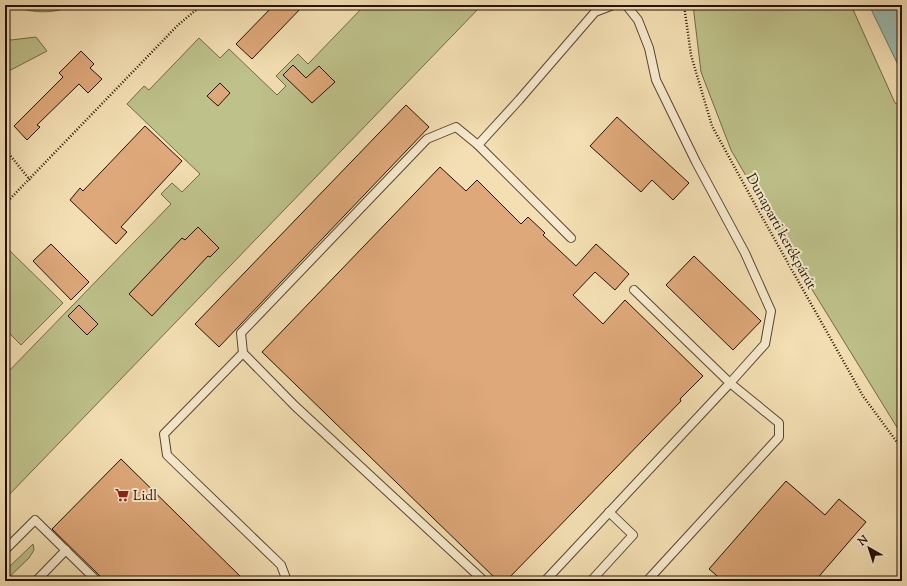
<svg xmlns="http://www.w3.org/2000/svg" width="907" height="586" font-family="'Sorts Mill Goudy',serif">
	<rect width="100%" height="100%" fill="#f3dfb3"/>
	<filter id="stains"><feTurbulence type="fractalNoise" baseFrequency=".005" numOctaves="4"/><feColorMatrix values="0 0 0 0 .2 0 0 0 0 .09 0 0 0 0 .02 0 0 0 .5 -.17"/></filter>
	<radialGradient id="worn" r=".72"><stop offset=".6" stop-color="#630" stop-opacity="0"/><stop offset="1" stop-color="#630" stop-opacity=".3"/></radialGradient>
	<g fill="#bec18a" stroke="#716a45">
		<path d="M9,5H74C52,15 31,13 9,5Z"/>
		<polygon points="365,5 482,5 5,499 5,375 171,204 161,194 172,183 182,192 200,174 127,104 144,86 149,90 199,38 220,58 229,49 277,95 286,86 276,76 298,54 308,64"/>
		<polygon points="693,5 851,5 895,103 902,106 902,434 898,429 808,283 731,150 701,72"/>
		<polygon points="5,36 11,40 36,37 47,51 5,73"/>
		<polygon points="5,246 63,303 21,345 5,329"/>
		<polygon points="33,544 34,550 29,558 5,581 5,571"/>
	</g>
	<polygon fill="#9dbcb2" stroke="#6d786b" points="869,5 902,5 902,73"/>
	<g fill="#dea87a" stroke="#241200">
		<polygon points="274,5 304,5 252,59 236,44"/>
		<polygon points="81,51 94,64 90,68 102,79 88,93 79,84 37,125 40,127 27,140 14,126 63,77 59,73"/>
		<polygon points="293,65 306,78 319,66 335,82 312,103 283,75"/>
		<polygon points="220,83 230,93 218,106 207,96"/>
		<polygon points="406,105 429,127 219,347 195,324"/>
		<polygon points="617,117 689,183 673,200 652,180 641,192 590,146"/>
		<polygon points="145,126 182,161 121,227 127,232 116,244 70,200 80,188 83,191"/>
		<polygon points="440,167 466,191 477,180 521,224 528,217 545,233 543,235 576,266 596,244 629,274 615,290 595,272 573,295 603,324 625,300 703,376 680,399 681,401 506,581 498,581 262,352"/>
		<polygon points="198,227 219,248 210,257 208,256 152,316 129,294 182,238 185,240"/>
		<polygon points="51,244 89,282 71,300 33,261"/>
		<polygon points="694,256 761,321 733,350 666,285"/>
		<polygon points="79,305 98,324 87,335 68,316"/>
		<polygon points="121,459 245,581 102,581 101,577 52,529"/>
		<polygon points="786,481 825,515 839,499 866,522 815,581 723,581 709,569"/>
	</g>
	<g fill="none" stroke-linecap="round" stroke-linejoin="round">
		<defs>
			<g id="lane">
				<polyline points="626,5 638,20 649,48 656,80 696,162 745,253 771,311 765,344 730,383 779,423 779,437 647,581"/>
				<polyline points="478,145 519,100 595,12 613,5"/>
				<polyline points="243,353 164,434 167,455 281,565 287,581"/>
				<polyline points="5,550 35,520 97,581"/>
				<polyline points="36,581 66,550"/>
				<polyline points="484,581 295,406 243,353 241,333 427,139 456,127 478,145 571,238"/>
				<polyline points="545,581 730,383 634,290"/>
				<polyline points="591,581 633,535 609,512"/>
			</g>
		</defs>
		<use href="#lane" stroke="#58452d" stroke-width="10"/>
		<g stroke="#241200" stroke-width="2.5" stroke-dasharray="1 2" stroke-linecap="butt">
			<polyline points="684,5 691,55 712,126 757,208 863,396 902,449"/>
			<polyline points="5,149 30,180"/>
			<polyline points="8,201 178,25 202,5"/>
		</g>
		<use href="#lane" stroke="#f7eace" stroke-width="8"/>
	</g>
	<defs>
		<symbol id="supermarket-bare" viewBox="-9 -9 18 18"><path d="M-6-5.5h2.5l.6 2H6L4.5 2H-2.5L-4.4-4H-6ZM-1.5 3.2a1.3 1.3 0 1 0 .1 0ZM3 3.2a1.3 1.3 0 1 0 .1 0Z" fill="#8f2418" stroke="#f7eace" stroke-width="2.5" paint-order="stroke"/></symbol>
	</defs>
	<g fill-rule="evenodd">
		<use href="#supermarket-bare" x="112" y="485" width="20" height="20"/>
	</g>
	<g text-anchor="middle" stroke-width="4" stroke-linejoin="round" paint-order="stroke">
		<g font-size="14" fill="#241200" stroke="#f7eace">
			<text transform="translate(782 231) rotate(61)" y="5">Dunaparti kerékpárút</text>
		</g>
		<g font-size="14" fill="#241200" stroke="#f7eace" text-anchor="start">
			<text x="133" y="500">Lidl</text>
		</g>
	</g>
	<rect width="907" height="586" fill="none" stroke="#f3dfb3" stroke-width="20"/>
	<rect x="6" y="6" width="895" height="574" fill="none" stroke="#241200" stroke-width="2"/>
	<rect x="10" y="10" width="887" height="566" fill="none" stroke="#241200"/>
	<g transform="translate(869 548) rotate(321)" stroke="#f7eace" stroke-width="3" paint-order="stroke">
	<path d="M0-3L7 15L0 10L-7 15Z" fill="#241200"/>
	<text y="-6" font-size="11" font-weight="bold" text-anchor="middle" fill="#241200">N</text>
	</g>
	<rect width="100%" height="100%" filter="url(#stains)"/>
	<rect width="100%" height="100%" fill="url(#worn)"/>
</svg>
